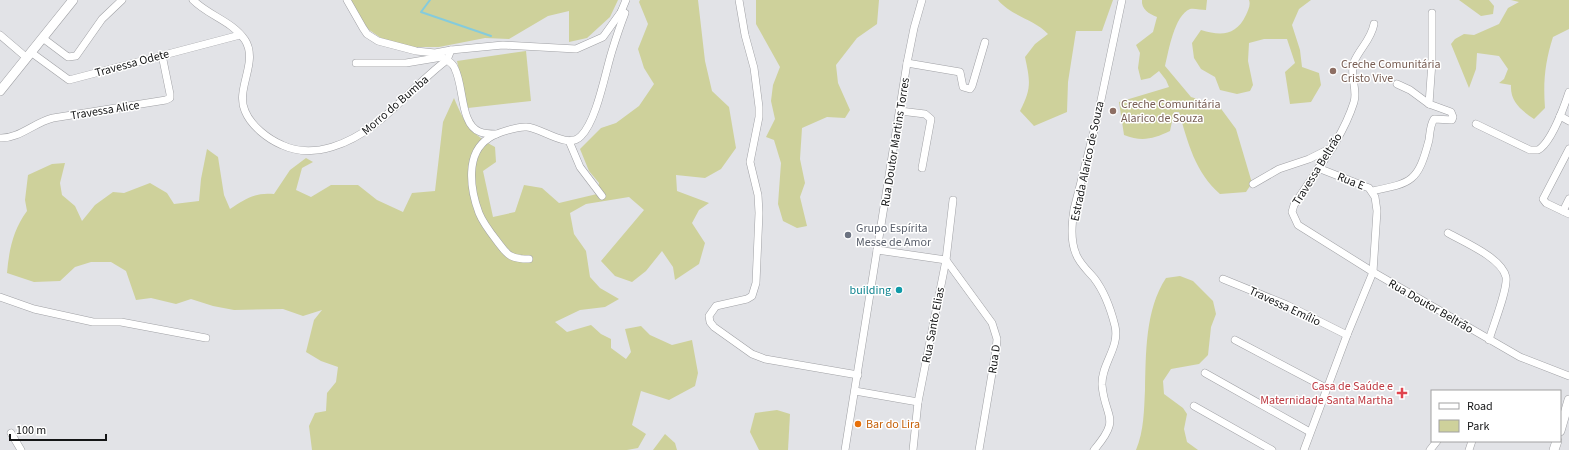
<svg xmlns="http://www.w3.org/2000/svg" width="1569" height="450" font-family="'Source Sans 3',sans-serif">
	<rect width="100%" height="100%" fill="#e2e3e7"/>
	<g fill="#ced19b">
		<polygon points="351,0 618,0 610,17 587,38 569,42 569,11 548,16 509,39 485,38 439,47 409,47 381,38 362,25"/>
		<path d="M640,0H698L705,61L712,91L729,107L736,148L721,169L705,178L676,175L677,191L709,203L699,210L692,223L705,243L699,264L675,280L673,267L662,251L646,271L632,282L615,276L601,261L644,210L629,197L586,204L570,213L574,234L586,251L590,277L600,288L619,299L605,307L580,310L555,322L567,332L591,325L601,334L611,339V348L626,359L631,352L625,329L641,326L650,335L672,345L692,340L698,373L695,386L669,400L641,391L632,425L646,434L638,448L627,450H312L309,426L315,413L326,411L327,393L336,382L338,367L321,361L306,352L314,320L322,310L303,316L283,309L234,310L213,306L191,299L176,304L151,298L136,300L126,271L111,262H91L75,267L60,281L34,282L7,273C9,250 13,230 27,211L25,200L28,175L52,164L65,163L60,183L62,195L75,206L82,221L95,205L113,192L124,193L150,183L167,193L174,204L199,201L201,179L207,149L218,157L224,195L230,209C245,199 255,192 274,194L290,170L306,158L313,162L302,168L296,190L311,197L331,185H358L377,200L403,212L412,193L435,191L443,122L454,98C465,124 470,133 495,147L496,162L483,171L493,217L515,212L524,185L542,188L559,203L597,194L599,183L589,171L580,149L601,128L616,123L639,106L654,84L644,68L638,49L648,24L639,2Z"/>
		<polygon points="756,0 879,0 877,24 857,38 836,65 838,83 850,110 845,118 827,117 802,128 800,159 805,183 800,197 807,226 797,228 783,221 778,204 781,163 774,140 766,137 775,119 771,101 773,85 780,67 756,24"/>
		<path d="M998,0H1113L1102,31H1076L1068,82L1067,112L1034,126L1020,111C1032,88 1030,81 1025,57L1035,44L1048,34C1034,19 1011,16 998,0Z"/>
		<path d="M1142,0H1207L1206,10C1201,10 1194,8 1190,9C1174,16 1169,50 1165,66L1191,97L1219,106L1236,129L1252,183L1246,192L1220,194C1195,172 1188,143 1179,112H1174L1170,131C1153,139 1142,142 1124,135L1119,102L1169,87L1166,80L1159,71L1150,78L1141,80L1138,68L1140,53L1136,45L1153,32L1157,17C1149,14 1141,9 1142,0Z"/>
		<path d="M1249,0H1311L1299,9L1292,25L1300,50L1302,67L1319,73L1321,85L1311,102L1290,104L1285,72L1295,63L1287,39H1264L1249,43L1248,61L1253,85L1250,91L1237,94L1220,90L1215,77L1201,69L1194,58L1192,43L1201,30C1221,36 1236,36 1246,15C1248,10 1251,5 1249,0Z"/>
		<polygon points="1459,0 1489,0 1494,6 1493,14 1481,16"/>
		<path d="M1511,0H1569V29L1553,37C1545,62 1543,82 1545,108L1534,119C1521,110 1510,102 1511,85L1499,83L1504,79L1508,69L1499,56L1477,53L1476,69L1469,88L1451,44L1455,39L1464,34L1474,35L1499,24L1508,8L1519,2Z"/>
		<polygon points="526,51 531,101 468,108 457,61"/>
		<path d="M1180,276L1193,281L1213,301L1216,314L1211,327L1208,355L1199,364L1171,369L1163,381L1164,394L1183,408L1187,414L1184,429L1187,442L1198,450H1136C1144,431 1144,410 1145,390C1146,353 1145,310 1166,278Z"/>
		<polygon points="777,410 790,414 788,450 759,450 750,432 755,413"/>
		<polygon points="665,434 675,443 677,450 653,450"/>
	</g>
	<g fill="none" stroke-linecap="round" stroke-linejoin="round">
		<polyline stroke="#85cbdc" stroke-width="2" points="430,0 421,12 491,36"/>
		<defs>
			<g id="minor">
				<path d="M193,0C209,16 232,21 245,40C259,62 235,89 245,111C251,126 268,139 282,145C299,153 315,152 332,147C381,132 408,89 447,60L451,50"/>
				<polyline points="347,0 363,28 367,34 378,41 416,51 435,53 451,50 503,45 576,49 603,37 621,12 626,0"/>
				<polyline points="739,0 745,35 754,68 759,107 759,117 750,162 758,195 759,213 756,283 752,296 747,299 716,306 709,316 710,322 714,327 752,354 765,359 858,375"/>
				<path d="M1374,24C1371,40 1360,48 1354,62C1349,75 1358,89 1354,102C1342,140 1315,172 1294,205L1292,212L1298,225L1373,272L1520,357L1569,376"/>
				<polyline points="0,35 27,58"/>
				<polyline points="44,39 68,57 76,56 102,19 122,0"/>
				<polyline points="32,53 69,80 240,35"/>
				<path d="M447,60C450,62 454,65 455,69C464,86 460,125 480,132C485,134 491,134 496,134"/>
				<polyline points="356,63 406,63 442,57"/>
				<polyline points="907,63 960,72 963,87 970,89 972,86 985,42"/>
				<polyline points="1397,84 1410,90 1429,104"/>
				<polyline points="900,111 925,114 931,119 922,168"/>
				<polyline points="1560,116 1569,121"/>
				<path d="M1476,124L1530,150H1538C1551,143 1564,107 1569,92"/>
				<path d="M0,138C19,139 35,122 53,118L166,100L170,98V94L162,55"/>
				<polyline points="569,141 580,167 602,196"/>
				<polyline points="1569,149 1543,199 1546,203 1569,214"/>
				<polyline points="1253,184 1279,169 1309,159 1333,147"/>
				<path d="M1372,191C1412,183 1418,182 1429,140C1430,133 1430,125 1434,119L1452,120L1453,117L1451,112L1429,104L1432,62V13"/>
				<polyline points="1563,211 1569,199"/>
				<path d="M1448,233C1464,242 1502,258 1506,277C1508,289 1493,326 1489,340"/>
				<polyline points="877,250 946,260 992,323 997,339 996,350 979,450"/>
				<path d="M529,259C523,259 517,259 511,256C505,253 501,246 497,241C490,232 483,223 479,213C470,189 465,153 489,138C496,133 519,126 527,127C542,128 568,150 581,136C597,120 605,73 612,51C616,38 620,26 625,13L621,12"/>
				<polyline points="1223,279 1287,305 1347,335"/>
				<polyline points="0,297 34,309 93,322 121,322 206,338"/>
				<polyline points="1235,340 1326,388"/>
				<polyline points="1205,373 1310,432"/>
				<polyline points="855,391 918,402"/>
				<polyline points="1194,406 1272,450"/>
				<polyline points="11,433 21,450"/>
				<polyline points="845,450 907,63 914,28 922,0"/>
				<polyline points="913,450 918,402 946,260 953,200"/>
				<path d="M1094,450C1122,417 1105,419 1102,385C1101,364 1120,348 1115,326C1111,310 1104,291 1094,278C1088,271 1079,263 1076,254C1070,240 1072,223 1074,209L1097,119L1122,0"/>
				<polyline points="1304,450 1347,335 1373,272 1377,211 1375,197 1369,188 1318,168"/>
				<polyline points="1430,450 1437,441"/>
				<polyline points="1469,450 1472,441"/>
			</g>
			<g id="major">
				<polyline points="0,91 73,0"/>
				<polyline points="1560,431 1569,400"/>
				<polyline points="1554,450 1557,441"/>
			</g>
		</defs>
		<use href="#minor" stroke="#a0a1a5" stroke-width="8"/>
		<use href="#major" stroke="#a0a1a5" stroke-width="10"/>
		<use href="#minor" stroke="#fff" stroke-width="7"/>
		<use href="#major" stroke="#fff" stroke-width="9"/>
	</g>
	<g fill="#8d6e63" stroke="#fff" stroke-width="1.5">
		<circle cx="1333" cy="71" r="4"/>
		<circle cx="1113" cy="111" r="4"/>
	</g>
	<circle fill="#6b7280" stroke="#fff" stroke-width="1.5" cx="848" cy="235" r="4"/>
	<circle fill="#0f9aa8" stroke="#fff" stroke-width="1.5" cx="899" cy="290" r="4"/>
	<path fill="#e0444e" stroke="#fff" stroke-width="1.5" d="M1400 387h4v4h4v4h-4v4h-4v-4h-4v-4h4z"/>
	<circle fill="#e8710a" stroke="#fff" stroke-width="1.5" cx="858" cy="424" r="4"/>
	<g text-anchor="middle" stroke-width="3" stroke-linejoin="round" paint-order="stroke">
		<g font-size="12" fill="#141516" stroke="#fff">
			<text transform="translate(132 63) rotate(-15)" y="4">Travessa Odete</text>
			<text transform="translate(395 105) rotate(-41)" y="4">Morro do Bumba</text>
			<text transform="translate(105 110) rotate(-9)" y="4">Travessa Alice</text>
			<text transform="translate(895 142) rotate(-81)" y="4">Rua Doutor Martins Torres</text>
			<text transform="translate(1087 161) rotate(-78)" y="4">Estrada Alarico de Souza</text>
			<text transform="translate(1317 169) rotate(-58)" y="4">Travessa Beltrão</text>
			<text transform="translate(1351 181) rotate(22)" y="4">Rua E</text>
			<text transform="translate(1285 306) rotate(25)" y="4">Travessa Emílio</text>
			<text transform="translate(1431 306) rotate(30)" y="4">Rua Doutor Beltrão</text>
			<text transform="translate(933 325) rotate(-79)" y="4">Rua Santo Elias</text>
			<text transform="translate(994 359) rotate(-82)" y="4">Rua D</text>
		</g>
		<g font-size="12" fill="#785e54" stroke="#fff" text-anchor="start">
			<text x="1341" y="68">Creche Comunitária<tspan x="1341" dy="14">Cristo Vive</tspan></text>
			<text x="1121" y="108">Creche Comunitária<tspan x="1121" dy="14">Alarico de Souza</tspan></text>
		</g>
		<g font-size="12" fill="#5b616d" stroke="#fff" text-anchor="start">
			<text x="856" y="232">Grupo Espírita<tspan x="856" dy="14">Messe de Amor</tspan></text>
		</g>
		<g font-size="12" fill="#0d838f" stroke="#fff" text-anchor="end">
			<text x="891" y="294">building</text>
		</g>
		<g font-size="12" fill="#be3a42" stroke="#fff" text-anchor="end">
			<text x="1393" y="390">Casa de Saúde e<tspan x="1393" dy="14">Maternidade Santa Martha</tspan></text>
		</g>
		<g font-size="12" fill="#c56008" stroke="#fff" text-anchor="start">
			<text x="866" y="428">Bar do Lira</text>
		</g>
	</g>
	<rect x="1431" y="390" width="130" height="52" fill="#ffffff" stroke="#a1a1a2"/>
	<rect x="1439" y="403" width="20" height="6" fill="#ffffff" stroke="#a1a1a2"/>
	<text x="1467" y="410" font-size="12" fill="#141516">Road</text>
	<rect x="1439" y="420" width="20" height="12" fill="#ced19b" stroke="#a1a1a2"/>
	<text x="1467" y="430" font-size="12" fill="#141516">Park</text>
	<path d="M10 434v6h96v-6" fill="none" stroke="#141516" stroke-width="2"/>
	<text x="16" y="434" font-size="12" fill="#141516" stroke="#ffffff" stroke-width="3" paint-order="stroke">100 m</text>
</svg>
